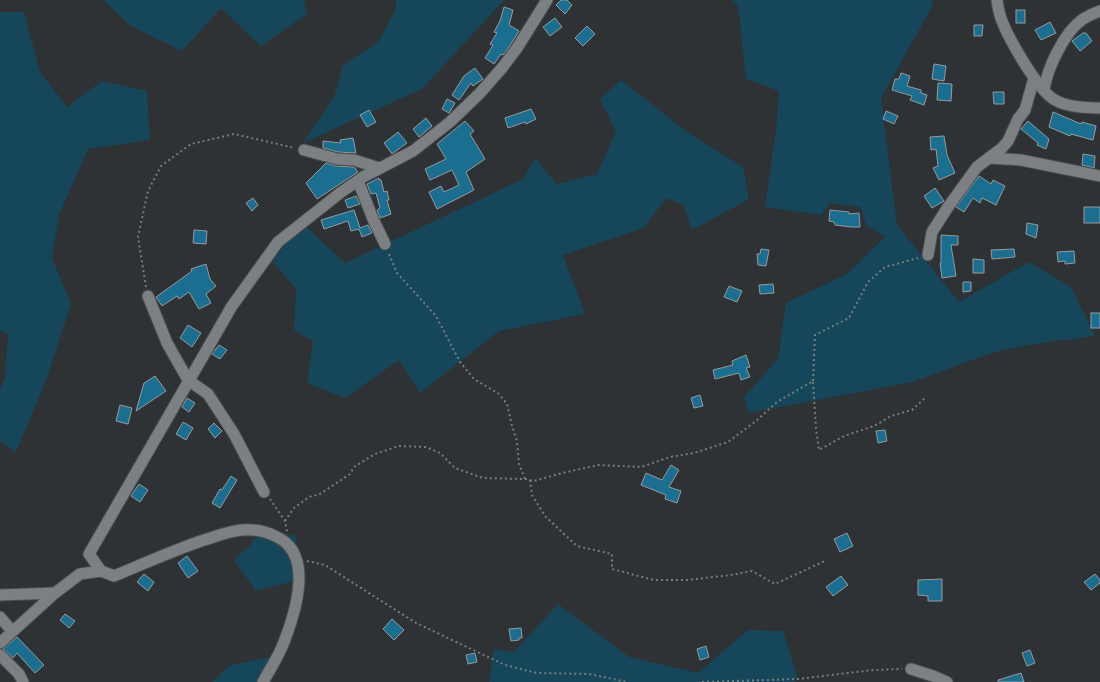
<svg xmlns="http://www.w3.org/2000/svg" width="1100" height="682" font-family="Literata,serif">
	<rect width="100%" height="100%" fill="#2f3234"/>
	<g fill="#16465a">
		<polygon points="103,0 304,0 307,14 261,46 221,8 182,51 131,26"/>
		<polygon points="396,0 504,0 422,89 303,143 334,97 343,65 378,42 396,9"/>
		<polygon points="732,0 931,0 933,5 881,98 897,225 959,302 1029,262 1071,287 1095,336 1027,345 988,354 913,382 748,413 744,397 778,359 786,303 847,274 885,237 866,225 861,207 830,203 821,215 765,207 776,130 779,91 746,79 738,6"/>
		<polygon points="0,12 24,12 40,72 67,107 102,81 147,91 150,140 88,149 59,215 52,258 71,304 47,378 16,452 0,441 0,390 5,376 8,334 0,331"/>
		<polygon points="621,80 690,134 743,167 749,199 692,230 684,205 666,198 644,228 563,255 585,314 499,331 420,393 399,360 345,398 307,383 313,341 294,330 296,289 273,262 286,241 301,222 345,263 523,179 535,158 557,184 597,174 616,132 600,99"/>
		<polygon points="264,528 295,536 301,556 302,584 290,582 256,591 234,560 251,544"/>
		<polygon points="558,604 629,657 698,673 748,630 783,631 798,679 791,682 489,682 494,649 514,652"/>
		<polygon points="281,655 266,682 212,682 230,665"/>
	</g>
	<g fill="#1a6f90" stroke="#969a9c">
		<polygon points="561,0 567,0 572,5 565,14 556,5"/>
		<polygon points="504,7 513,10 509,25 519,31 509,47 503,55 501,54 494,64 485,58 493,45 490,44 497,33 494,32 500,21"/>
		<rect x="1016" y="10" width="9" height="13"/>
		<polygon points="555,18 562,27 550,36 543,27"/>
		<polygon points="1050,22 1056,33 1041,40 1035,30"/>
		<polygon points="974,25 983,25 982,36 974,36"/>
		<polygon points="587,26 595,34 583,46 575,38"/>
		<polygon points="1083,33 1086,33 1092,41 1080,51 1072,41"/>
		<polygon points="934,64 946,66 944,81 932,79"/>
		<polygon points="475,68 483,79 473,86 471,83 459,100 452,95 464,76"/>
		<polygon points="901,73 910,76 907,86 921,90 921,93 927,95 924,105 910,100 912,96 892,90 895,79 899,79"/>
		<polygon points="938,83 952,84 951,101 937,100"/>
		<polygon points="993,92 1004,92 1004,104 994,104"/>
		<polygon points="447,99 455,103 449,113 442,109"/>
		<polygon points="531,109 536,119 526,124 525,122 508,128 505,118"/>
		<polygon points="369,110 376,122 367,127 360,115"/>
		<polygon points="886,111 898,116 894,124 883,119"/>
		<polygon points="1053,112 1081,124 1082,122 1096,126 1093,140 1071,134 1070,136 1049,127"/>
		<polygon points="426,118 432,126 419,137 413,129"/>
		<polygon points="465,121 474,131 470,134 485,159 466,172 474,190 437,209 429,192 441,186 444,192 459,185 452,170 430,180 425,169 446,159 437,144"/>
		<polygon points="1028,121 1049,139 1046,149 1037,145 1038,143 1021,129"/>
		<polygon points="398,132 407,143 392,154 384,143"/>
		<polygon points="944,136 947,155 955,173 939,180 933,168 938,166 936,149 931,150 930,137"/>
		<polygon points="353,138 356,153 338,152 323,148 323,141 341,143 340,140"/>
		<polygon points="1083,154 1095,156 1094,168 1082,165"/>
		<polygon points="326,163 336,166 353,167 355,168 358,172 317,199 306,183"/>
		<polygon points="979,176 991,184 993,180 1005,186 996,205 982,198 980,203 973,198 964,212 956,207"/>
		<polygon points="379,178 379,180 381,180 384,192 387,191 389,200 387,200 391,214 380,218 377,210 380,208 376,193 371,194 367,184"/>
		<polygon points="935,188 944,201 932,208 924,196"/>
		<polygon points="356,196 360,204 348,208 345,200"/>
		<polygon points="253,198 258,205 252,211 246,203"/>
		<rect x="1084" y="207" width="16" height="16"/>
		<polygon points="354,210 360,228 368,225 372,233 362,237 359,229 351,231 348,221 324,229 321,220"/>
		<polygon points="830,210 849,212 849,214 859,213 860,227 851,227 835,225 834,222 829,221"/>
		<polygon points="1027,223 1038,225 1036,238 1026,234"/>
		<polygon points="194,230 207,231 206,244 193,243"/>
		<polygon points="941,235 958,236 958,245 951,245 956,276 942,278 940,263 941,263"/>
		<polygon points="761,249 769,250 766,266 758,265 757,254 760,254"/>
		<polygon points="1014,249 1015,257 992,259 991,250"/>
		<polygon points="1074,251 1075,263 1065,264 1065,261 1058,262 1057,252"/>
		<polygon points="973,259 984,260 984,273 973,273"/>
		<polygon points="206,264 210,279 216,286 206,294 211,303 199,309 189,292 179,299 177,296 162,306 156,297 192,271 191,269"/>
		<polygon points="963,282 971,282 971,291 963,292"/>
		<polygon points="773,284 774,293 760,294 759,285"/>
		<polygon points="729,286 742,291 737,302 724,297"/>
		<rect x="1091" y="313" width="9" height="15"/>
		<polygon points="188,325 201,333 192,347 180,338"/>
		<polygon points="219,345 227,350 220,359 212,354"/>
		<polygon points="746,355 750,367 746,368 750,377 741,380 739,373 715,379 713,370 733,365 732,361"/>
		<polygon points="155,376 166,391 136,411 144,383"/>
		<polygon points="700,395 703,406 694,408 691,398"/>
		<polygon points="187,398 195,403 189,412 182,407"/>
		<polygon points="120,405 132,408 128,424 116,421"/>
		<polygon points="183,422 193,428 186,440 176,434"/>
		<polygon points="214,423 222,431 215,438 208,429"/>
		<polygon points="885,430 887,441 878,443 876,431"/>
		<polygon points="671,465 679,470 669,487 681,491 677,503 665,499 666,495 641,485 646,473 662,480"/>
		<polygon points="231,476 237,480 220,508 212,503 220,489 222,490"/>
		<polygon points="139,484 148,490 140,502 131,496"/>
		<polygon points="847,533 853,546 840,552 834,539"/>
		<polygon points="187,556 198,571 188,578 178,563"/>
		<polygon points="144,574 154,582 148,591 137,582"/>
		<polygon points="1095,574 1100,580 1100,583 1091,590 1084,582"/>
		<polygon points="841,576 848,585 833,596 826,587"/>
		<polygon points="942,579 942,601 928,601 928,596 918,595 918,580"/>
		<polygon points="65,614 75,621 69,628 60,620"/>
		<polygon points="392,619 404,630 394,640 383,629"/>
		<polygon points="521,628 522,638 519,638 519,640 511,641 509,629"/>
		<polygon points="17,637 44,665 35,673 17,653 13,658 3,649"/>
		<polygon points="706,646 709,657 700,660 697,649"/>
		<polygon points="1030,650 1035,663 1027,666 1022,653"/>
		<polygon points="475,653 477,662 468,664 466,655"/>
		<polygon points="1021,673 1024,682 998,682 998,680"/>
	</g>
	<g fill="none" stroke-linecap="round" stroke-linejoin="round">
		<defs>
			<g id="street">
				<path d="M997,0C998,7 999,14 1002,21C1009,39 1038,91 1055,100C1067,107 1086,108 1100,108"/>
				<path d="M1044,90C1047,69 1064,32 1083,19C1088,16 1094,13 1100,11"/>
				<polyline points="304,150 337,159 354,160 379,168"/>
				<polyline points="989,158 1021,160 1100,176"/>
				<polyline points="358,181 373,219 385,244"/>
				<polyline points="928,255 932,232 948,207 977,167 1002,148 1008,141 1018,119 1025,110 1034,78"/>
				<polyline points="148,296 167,343 188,380 208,394 234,434 264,492"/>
				<polyline points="0,595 55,593"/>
				<polyline points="0,617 12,631"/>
				<polyline points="0,643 55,593 80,574 101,571"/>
				<polyline points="0,655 19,674 23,682"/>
				<polyline points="911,669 933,676 947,682"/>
				<path d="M263,682C270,669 279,656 284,642C296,611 315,553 275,536C265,531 253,529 242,530C228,531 215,537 201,541C172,551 143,564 114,576L101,571L89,554L232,306L278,242L340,193L363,177L413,151L450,122L480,93L502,68L517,48L547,0"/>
			</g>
		</defs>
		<use href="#street" stroke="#4b4e4f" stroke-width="13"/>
		<g stroke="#797c7d" stroke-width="2" stroke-dasharray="2 3" stroke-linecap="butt">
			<polyline points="389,254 397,273 436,316 460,362 474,379 499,394 507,404 512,426 517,441 519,464 525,479"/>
			<polyline points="146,287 138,237 148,191 161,166 191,144 234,134 295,148"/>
			<polyline points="813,381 815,335 849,318 868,282 885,267 918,258"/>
			<polyline points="530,480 532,495 545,516 565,535 577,546 612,554 612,569 654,580 687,580 731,575 752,571 775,584 827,560"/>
			<polyline points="270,499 285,521 287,532"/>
			<polyline points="285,521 294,508 309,497 320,494 350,474 354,467 375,454 399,446 426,447 440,453 455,468 483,478 525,479 534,481 562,473 599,465 641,467 670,457 694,453 728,442 756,421 777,402 813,381 816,429 819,450 844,436 874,426 891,416 912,410 925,398"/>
			<polyline points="307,561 325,565 416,623 505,665 537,673 589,674 627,682"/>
			<polyline points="702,682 798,679 873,670 902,669"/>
		</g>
		<use href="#street" stroke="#7d8082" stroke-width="11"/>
	</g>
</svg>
